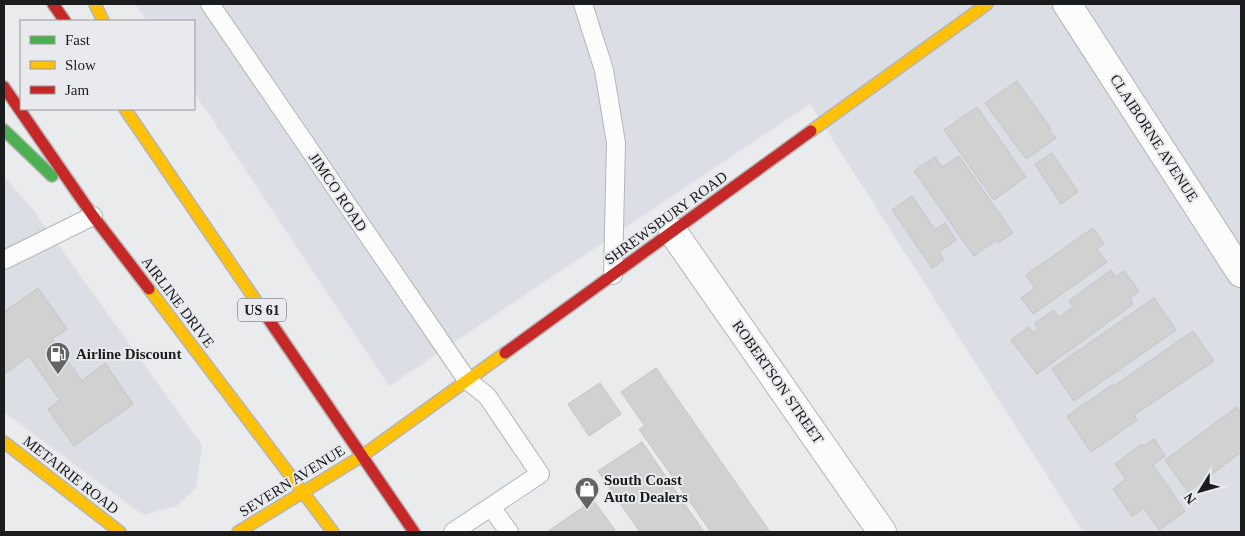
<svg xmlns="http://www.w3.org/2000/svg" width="1245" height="536" font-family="'Times New Roman',serif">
	<rect width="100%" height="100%" fill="#eaebec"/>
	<g fill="#dbdee4">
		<polygon points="135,4 1241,4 1241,532 1083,532 810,104 389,386 194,92 194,21 147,21"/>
		<polygon points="4,177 31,207 202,445 196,488 177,506 143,515 4,412"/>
	</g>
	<g fill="#d1d1d1" stroke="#c4c3c4">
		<polygon points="1017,81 1051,129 1049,130 1056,138 1026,159 985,103"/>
		<polygon points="977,107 1026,177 994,200 944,130"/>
		<polygon points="1052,153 1078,192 1061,204 1035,164"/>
		<polygon points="959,156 1013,233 998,243 996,240 974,256 914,171 935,157 942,167"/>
		<polygon points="912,196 935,230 945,223 956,240 939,252 944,260 932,268 892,210"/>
		<polygon points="1093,228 1104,244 1097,249 1107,262 1033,314 1021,298 1035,288 1026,275"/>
		<polygon points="1111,270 1115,277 1124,271 1139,291 1130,298 1133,304 1037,374 1011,340 1029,327 1033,333 1038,329 1035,323 1054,310 1059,317 1073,307 1069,301"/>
		<polygon points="38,288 67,329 52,339 82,381 105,363 133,404 74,446 48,409 60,400 29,356 4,374 4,312"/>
		<polygon points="1154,298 1176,330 1074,401 1052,369"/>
		<polygon points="1193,331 1214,361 1134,415 1137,420 1091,452 1067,416 1112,385 1114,386"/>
		<polygon points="656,368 770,532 711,532 639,429 645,426 621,392"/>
		<polygon points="600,383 621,414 589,436 568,404"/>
		<polygon points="1237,407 1241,413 1241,452 1188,492 1165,460"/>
		<polygon points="1154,439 1165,456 1153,465 1185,511 1159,530 1144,508 1132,516 1113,489 1126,479 1115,464 1142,444 1144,446"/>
		<polygon points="642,442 704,532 640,532 598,471"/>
		<polygon points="593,500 615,530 611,532 547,532"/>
	</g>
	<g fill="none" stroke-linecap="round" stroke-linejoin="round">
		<defs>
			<g id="lane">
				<polyline points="210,4 467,380 487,396 540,474 453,532"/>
				<polyline points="583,4 604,70 616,143 613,275"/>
				<polyline points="4,260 93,216"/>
				<polyline points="491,507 509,532"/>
			</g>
			<g id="street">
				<polyline points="1067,4 1241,273"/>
				<polyline points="673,232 882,532"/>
			</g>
			<polyline id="fast" points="4,130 52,176"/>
			<g id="slow">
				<polyline points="95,4 103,21"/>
				<polyline points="125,109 267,317"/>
				<polyline points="811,131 987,4"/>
				<polyline points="149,289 333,532"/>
				<polyline points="4,442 120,532"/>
				<polyline points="238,532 362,456 505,353"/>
			</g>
			<g id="jam">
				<polyline points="53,4 65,21"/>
				<polyline points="4,87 93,216 149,289"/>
				<polyline points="267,317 414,532"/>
				<polyline points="505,353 811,131"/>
			</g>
		</defs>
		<use href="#lane" stroke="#b4b5b6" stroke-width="20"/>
		<use href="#street" stroke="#b4b5b6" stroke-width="30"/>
		<use href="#fast" stroke="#b4b5b6" stroke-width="14"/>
		<use href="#slow" stroke="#b4b5b6" stroke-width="14"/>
		<use href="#jam" stroke="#b4b5b6" stroke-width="14"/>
		<use href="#lane" stroke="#fcfcfc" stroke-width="18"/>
		<use href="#street" stroke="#fcfcfc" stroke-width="28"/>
		<use href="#fast" stroke="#4caf50" stroke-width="11"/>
		<use href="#slow" stroke="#ffc107" stroke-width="11"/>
		<use href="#jam" stroke="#c62828" stroke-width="11"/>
	</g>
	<defs>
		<symbol id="fuel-pin" viewBox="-11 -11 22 30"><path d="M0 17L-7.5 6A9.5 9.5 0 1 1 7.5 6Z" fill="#636465" stroke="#e9eaed"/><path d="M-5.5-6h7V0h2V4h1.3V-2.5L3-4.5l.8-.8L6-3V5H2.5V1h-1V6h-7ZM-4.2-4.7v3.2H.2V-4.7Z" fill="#fff"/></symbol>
		<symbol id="shop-pin" viewBox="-11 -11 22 30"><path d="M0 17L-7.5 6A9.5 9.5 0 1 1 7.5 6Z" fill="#636465" stroke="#e9eaed"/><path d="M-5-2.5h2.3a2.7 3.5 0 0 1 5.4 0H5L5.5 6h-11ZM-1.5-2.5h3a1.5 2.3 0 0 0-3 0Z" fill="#fff"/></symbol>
	</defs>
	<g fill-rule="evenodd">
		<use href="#fuel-pin" x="44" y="340" width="28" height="38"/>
		<use href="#shop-pin" x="573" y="475" width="28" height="38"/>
	</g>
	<g text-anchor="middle" stroke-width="4" stroke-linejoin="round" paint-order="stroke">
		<rect fill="#e9eaed" stroke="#595a5b" stroke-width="1" x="238" y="298.5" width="48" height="23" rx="4"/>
		<g font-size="14" font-weight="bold" fill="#1b1c1d">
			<text x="262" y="315">US 61</text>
		</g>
		<g font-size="15" fill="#1b1c1d" stroke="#e9eaed">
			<text transform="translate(1154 138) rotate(57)" y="5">CLAIBORNE AVENUE</text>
			<text transform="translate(338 192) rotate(56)" y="5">JIMCO ROAD</text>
			<text transform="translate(666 218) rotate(-36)" y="5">SHREWSBURY ROAD</text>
			<text transform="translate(178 302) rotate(53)" y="5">AIRLINE DRIVE</text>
			<text transform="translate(778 382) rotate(55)" y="5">ROBERTSON STREET</text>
			<text transform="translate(71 475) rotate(38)" y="5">METAIRIE ROAD</text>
			<text transform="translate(292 481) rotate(-32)" y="5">SEVERN AVENUE</text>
		</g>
		<g font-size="15" font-weight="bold" fill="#1b1c1d" stroke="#e9eaed" text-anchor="start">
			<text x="76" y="359">Airline Discount</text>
			<text x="604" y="485">South Coast<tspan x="604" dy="17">Auto Dealers</tspan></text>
		</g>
	</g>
	<rect width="1245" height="536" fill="none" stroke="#1b1c1d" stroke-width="10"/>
	<rect x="20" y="20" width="175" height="90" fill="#e9eaed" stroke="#97989a"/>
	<rect x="30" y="36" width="25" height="8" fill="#4caf50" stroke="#97989a"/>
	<text x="65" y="45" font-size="15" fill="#1b1c1d">Fast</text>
	<rect x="30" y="61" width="25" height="8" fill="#ffc107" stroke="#97989a"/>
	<text x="65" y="70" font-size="15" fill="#1b1c1d">Slow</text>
	<rect x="30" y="86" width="25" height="8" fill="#c62828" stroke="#97989a"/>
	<text x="65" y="95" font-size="15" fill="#1b1c1d">Jam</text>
	<g transform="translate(1200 491) rotate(233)" stroke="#e9eaed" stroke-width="4" paint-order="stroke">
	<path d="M0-4L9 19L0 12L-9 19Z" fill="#1b1c1d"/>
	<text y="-8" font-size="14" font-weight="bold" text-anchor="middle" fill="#1b1c1d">N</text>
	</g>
</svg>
